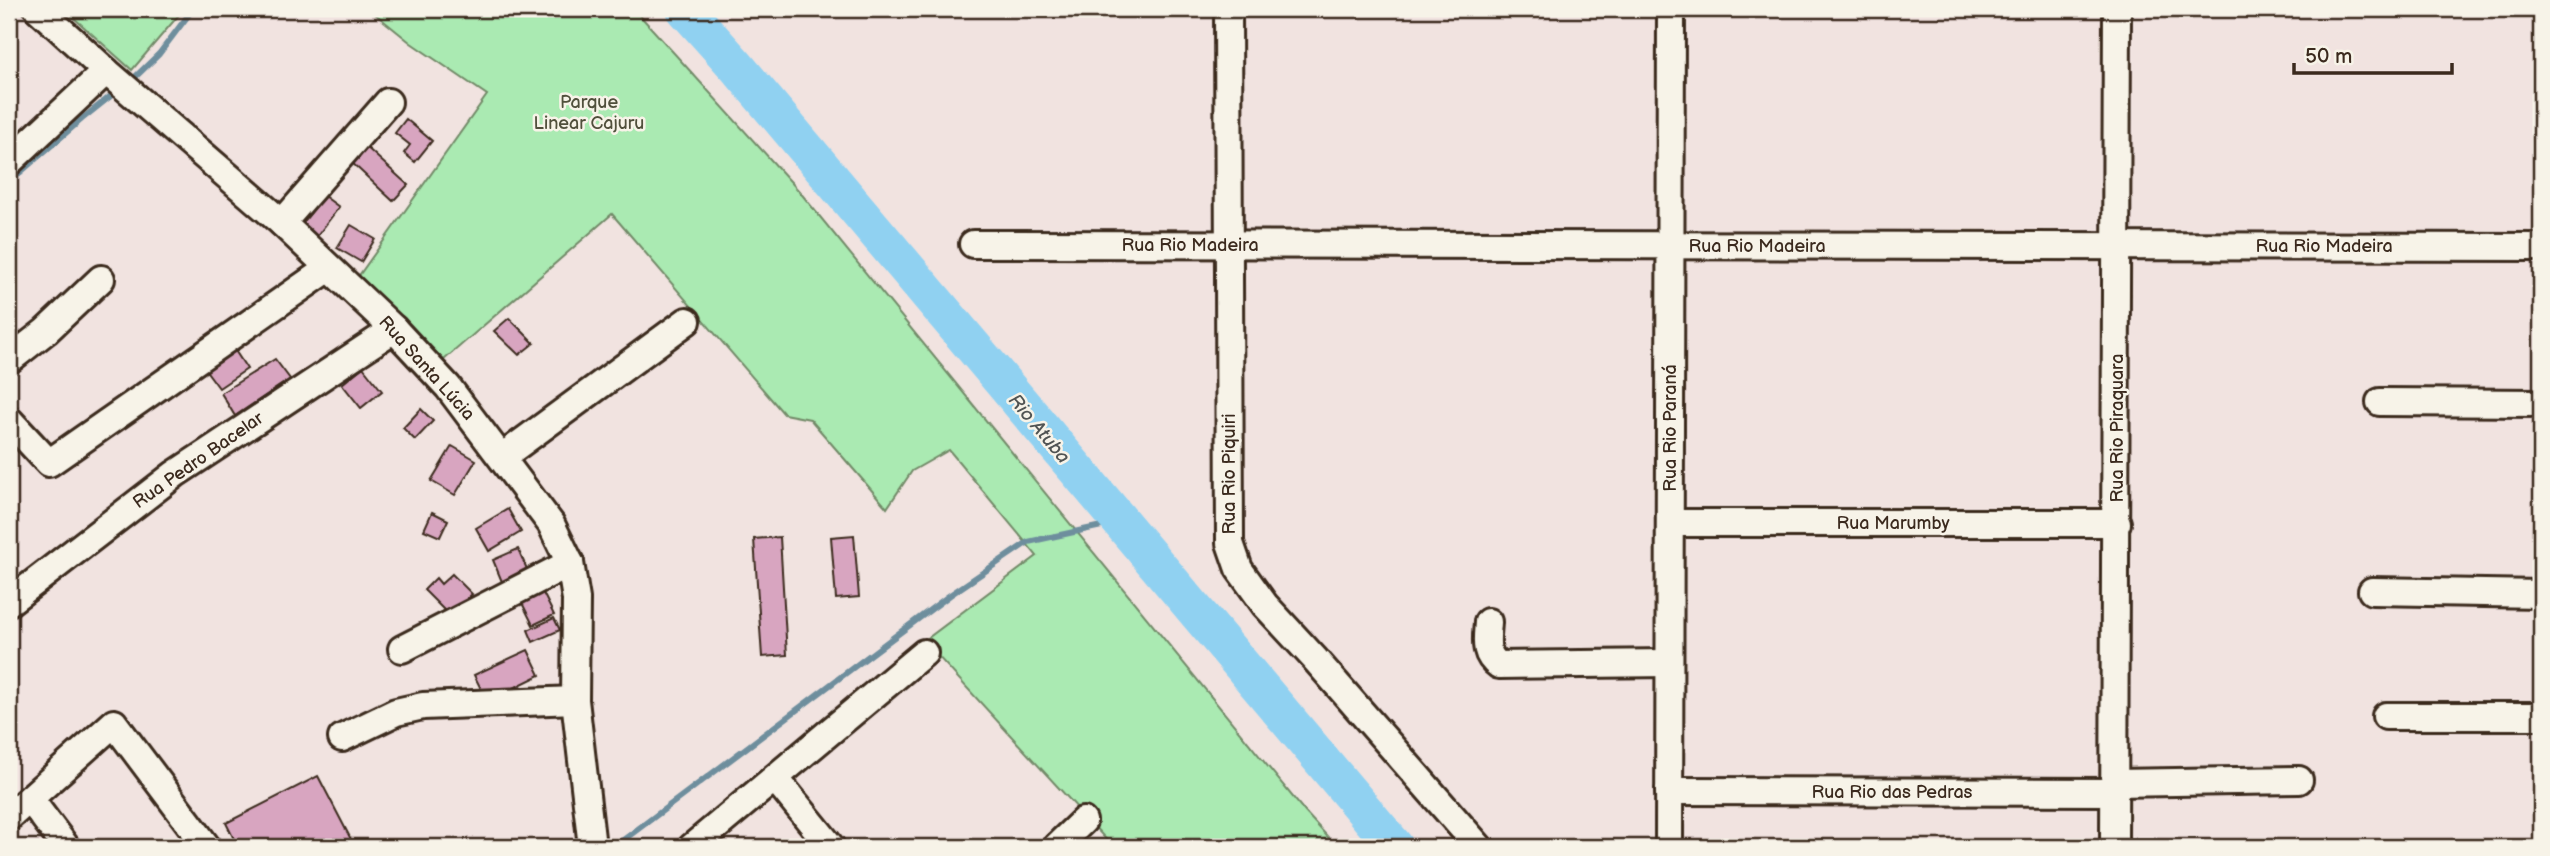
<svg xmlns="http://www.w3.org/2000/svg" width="2550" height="856" font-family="'Balsamiq Sans',sans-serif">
	<rect width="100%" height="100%" fill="#f1e3e0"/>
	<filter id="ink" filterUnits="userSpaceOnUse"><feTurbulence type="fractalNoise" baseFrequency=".0143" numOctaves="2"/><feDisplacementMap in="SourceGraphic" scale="14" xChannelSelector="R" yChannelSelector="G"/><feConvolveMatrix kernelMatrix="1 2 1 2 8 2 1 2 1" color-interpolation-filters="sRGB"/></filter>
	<g filter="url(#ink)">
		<g fill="#aaeab2" stroke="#728a68" stroke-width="2">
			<polygon points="64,9 184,9 132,70"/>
			<polygon points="369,9 634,9 799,191 1305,812 1337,847 1113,847 924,641 1037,556 949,450 912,471 887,508 810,419 784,414 612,214 444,360 358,277 487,95 411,43"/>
		</g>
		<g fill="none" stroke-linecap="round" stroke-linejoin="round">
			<g stroke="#6e8e9d" stroke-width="6">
				<polyline points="129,83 159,54 193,9"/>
				<polyline points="9,182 82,119 117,91"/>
				<polyline points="614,847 950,595 1028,542 1120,522"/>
			</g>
			<polyline stroke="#90d1f1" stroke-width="38" points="685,9 737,67 1395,847"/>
		</g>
		<g fill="#d8a5c0" stroke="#3b2a1e" stroke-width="2">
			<polygon points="406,119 432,141 415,162 404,153 410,145 395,133"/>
			<polygon points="364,145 408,185 393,201 350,161"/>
			<polygon points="324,196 339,207 315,239 299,228"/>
			<polygon points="351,225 375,239 361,262 337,248"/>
			<polygon points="509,318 534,343 519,355 494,331"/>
			<polygon points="234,349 247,369 219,388 205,369"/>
			<polygon points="275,359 290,379 235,416 221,393"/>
			<polygon points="363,367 382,391 361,408 342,384"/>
			<polygon points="421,409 433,421 415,440 403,428"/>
			<polygon points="452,446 476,460 455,495 431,481"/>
			<polygon points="508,509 521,532 489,551 476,528"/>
			<polygon points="432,512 448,520 440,537 424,530"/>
			<polygon points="854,535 859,597 836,599 831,537"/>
			<polygon points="780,537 787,655 762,657 754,539"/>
			<polygon points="518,549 531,578 505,589 493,560"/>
			<polygon points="452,574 472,594 450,616 424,590 436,578 441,584"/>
			<polygon points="540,587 554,615 533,625 519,597"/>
			<polygon points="554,618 560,630 533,642 528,630"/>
			<polygon points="528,650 540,675 487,701 474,675"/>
			<polygon points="318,776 355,847 238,847 226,823"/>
		</g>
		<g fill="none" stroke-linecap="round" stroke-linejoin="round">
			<defs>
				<g id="minor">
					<polyline points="38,9 106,71 282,223 394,329 448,387 551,524 570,563 576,599 575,700 592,847"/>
					<polyline points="1228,9 1230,543 1239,569 1265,605 1314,658 1479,847"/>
					<polyline points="9,162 106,71"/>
					<polyline points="282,223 388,102"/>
					<polyline points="973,244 2541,247"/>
					<polyline points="9,360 46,331 101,279"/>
					<polyline points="2380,402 2541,403"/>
					<polyline points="9,420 49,463 329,268"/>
					<polyline points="502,457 687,321"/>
					<polyline points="1670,523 2117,523"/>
					<polyline points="2372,591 2541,594"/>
					<polyline points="9,602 175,474 394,329"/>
					<path d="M1488,622C1487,639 1483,654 1499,665L1669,663"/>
					<polyline points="402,649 570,563"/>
					<polyline points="2386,716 2541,716"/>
					<polyline points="342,738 396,712 423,706 575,700"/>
					<polyline points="775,778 831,847"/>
					<polyline points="2115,783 2299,780"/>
					<polyline points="1669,791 2114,792"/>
					<polyline points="30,799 66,847"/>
					<polyline points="9,817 114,723 207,847"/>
					<polyline points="692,847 924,653"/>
					<polyline points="1056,847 1083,821"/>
					<polyline points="1669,847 1671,9"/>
					<polyline points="2114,847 2117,9"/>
				</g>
			</defs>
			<use href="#minor" stroke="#3b2a1e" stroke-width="32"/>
			<use href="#minor" stroke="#f7f3e8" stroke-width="26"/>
		</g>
	</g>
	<g text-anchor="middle" stroke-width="5" stroke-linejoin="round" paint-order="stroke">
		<g font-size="18" fill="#51503c" stroke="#f7f3e8">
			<text x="589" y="108">Parque<tspan x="589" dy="21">Linear Cajuru</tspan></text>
		</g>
		<g font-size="18" fill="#3b2a1e" stroke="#f7f3e8">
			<text x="1190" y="251">Rua Rio Madeira</text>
			<text x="1757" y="252">Rua Rio Madeira</text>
			<text x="2324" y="252">Rua Rio Madeira</text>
			<text transform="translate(427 368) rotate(48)" y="6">Rua Santa Lúcia</text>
			<text transform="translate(1670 428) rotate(-90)" y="6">Rua Rio Paraná</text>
			<text transform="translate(2117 428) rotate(-90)" y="6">Rua Rio Piraquara</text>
			<text transform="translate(198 460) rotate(-35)" y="6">Rua Pedro Bacelar</text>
			<text transform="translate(1229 474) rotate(-90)" y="6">Rua Rio Piquiri</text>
			<text x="1893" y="529">Rua Marumby</text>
			<text x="1892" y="798">Rua Rio das Pedras</text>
		</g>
		<g font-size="19" font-style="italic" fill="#505453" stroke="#f7f3e8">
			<text transform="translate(1040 428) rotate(50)" y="7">Rio Atuba</text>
		</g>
	</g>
	<rect width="2550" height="856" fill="none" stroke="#f7f3e8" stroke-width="35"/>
	<rect x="18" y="18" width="2515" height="821" fill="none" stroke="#3b2a1e" stroke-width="2.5" filter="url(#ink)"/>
	<path d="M2294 63v10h158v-10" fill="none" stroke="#3b2a1e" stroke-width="3.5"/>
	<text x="2305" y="63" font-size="21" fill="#3b2a1e" stroke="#f7f3e8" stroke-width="5" paint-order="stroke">50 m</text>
</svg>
